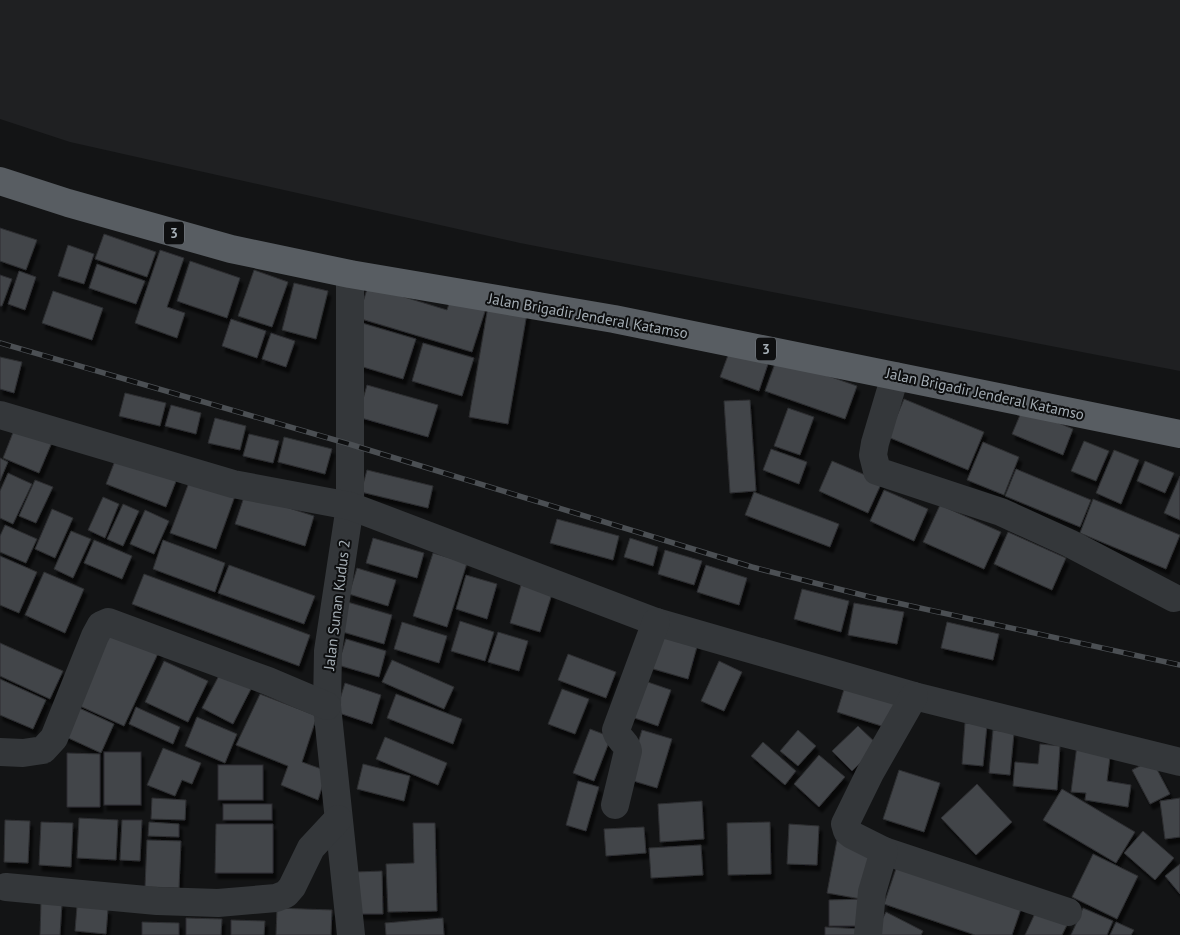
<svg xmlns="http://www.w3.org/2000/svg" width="1180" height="935" font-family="'PT Sans',sans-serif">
	<defs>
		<filter id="shadow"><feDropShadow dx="3" dy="5.5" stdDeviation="1" flood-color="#0009"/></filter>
	</defs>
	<rect width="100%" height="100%" fill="#131415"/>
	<polygon fill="#1f2022" points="0,0 1180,0 1180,371 520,243 70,142 0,119"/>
	<g fill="#424548" stroke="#2d2e31" filter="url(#shadow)">
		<polygon points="0,228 37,240 26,270 0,261"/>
		<polygon points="104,234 156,252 147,277 95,259"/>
		<polygon points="68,245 94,254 84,284 58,276"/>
		<polygon points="160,250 184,258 167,307 185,313 177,338 135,323"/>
		<polygon points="190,261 240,278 227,318 177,301"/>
		<polygon points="97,264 145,281 136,304 89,288"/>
		<polygon points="254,270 288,282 272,327 238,316"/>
		<polygon points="19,271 36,277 25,310 8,304"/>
		<polygon points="0,275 12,279 2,306 0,306"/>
		<polygon points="294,283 328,291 316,339 282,330"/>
		<polygon points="368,286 447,310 452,294 487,305 472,352 358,318"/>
		<polygon points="53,291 103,308 92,340 42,323"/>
		<polygon points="489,301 528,307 508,424 469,417"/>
		<polygon points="231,319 266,331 257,358 222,346"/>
		<polygon points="362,323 416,339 403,379 350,363"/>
		<polygon points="271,333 295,341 286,367 262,359"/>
		<polygon points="423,343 474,358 462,396 412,381"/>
		<polygon points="731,347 769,361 759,391 720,377"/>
		<polygon points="0,357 22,362 14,393 0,389"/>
		<polygon points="777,358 857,386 845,419 765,391"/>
		<polygon points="367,385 438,405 428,437 358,417"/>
		<polygon points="125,393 166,403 160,426 119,416"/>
		<polygon points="904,399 984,432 968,470 888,437"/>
		<polygon points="750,400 756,491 730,493 724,401"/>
		<polygon points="171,405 201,413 196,434 165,426"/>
		<polygon points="788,408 814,417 800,455 774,446"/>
		<polygon points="1023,408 1073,429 1063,455 1012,434"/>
		<polygon points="215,418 246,426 240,450 208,443"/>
		<polygon points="16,425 53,440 39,473 3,458"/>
		<polygon points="249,434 279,441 273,463 243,456"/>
		<polygon points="284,437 332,449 325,474 278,462"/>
		<polygon points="1084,441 1109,451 1096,481 1071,471"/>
		<polygon points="983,442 1019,457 1004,495 967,480"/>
		<polygon points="771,449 807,462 799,484 763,470"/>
		<polygon points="1114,450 1139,460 1121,504 1096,493"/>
		<polygon points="118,453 178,476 166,507 106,484"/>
		<polygon points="0,458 8,462 0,481"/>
		<polygon points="832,461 882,482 868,513 819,491"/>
		<polygon points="1145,461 1174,473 1165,493 1137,481"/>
		<polygon points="1016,469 1091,500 1080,527 1005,496"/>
		<polygon points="367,470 433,486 428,508 361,492"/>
		<polygon points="8,473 32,484 13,524 0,518 0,491"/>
		<polygon points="1180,476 1180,520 1164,513"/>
		<polygon points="191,477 236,493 216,549 170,533"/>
		<polygon points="35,480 53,487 36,523 19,516"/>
		<polygon points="884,490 928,509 914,541 870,521"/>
		<polygon points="754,492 839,524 830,547 745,515"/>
		<polygon points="245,494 314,516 305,546 235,524"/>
		<polygon points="103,497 119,504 105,538 88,530"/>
		<polygon points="1093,499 1180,535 1166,569 1080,533"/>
		<polygon points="123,504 139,511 123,546 107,539"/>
		<polygon points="940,505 1001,532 984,569 923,542"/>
		<polygon points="52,509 73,518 55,558 35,549"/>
		<polygon points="145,510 169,521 154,554 130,544"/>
		<polygon points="557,519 619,536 613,560 550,543"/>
		<polygon points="5,525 37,539 26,563 0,552 0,536"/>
		<polygon points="71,531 91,539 73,578 54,569"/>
		<polygon points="1008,532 1066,558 1052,590 994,564"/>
		<polygon points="373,538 424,553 417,578 366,563"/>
		<polygon points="630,538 658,547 653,566 624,557"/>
		<polygon points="94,540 132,556 122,579 84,563"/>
		<polygon points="163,540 225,563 215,592 153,569"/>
		<polygon points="665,550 702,561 694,585 658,574"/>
		<polygon points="433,553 467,563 447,627 413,616"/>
		<polygon points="0,556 37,572 19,613 0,605"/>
		<polygon points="229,565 315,596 304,624 218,593"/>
		<polygon points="706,565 747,578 739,605 697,592"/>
		<polygon points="357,568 396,580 388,606 349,594"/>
		<polygon points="44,572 84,589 65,633 25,615"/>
		<polygon points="144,574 310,635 299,666 132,604"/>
		<polygon points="466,575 497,584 487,619 456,609"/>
		<polygon points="521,585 552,594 540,632 510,623"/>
		<polygon points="802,589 849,601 841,632 794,619"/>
		<polygon points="344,601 392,615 384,644 336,630"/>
		<polygon points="854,603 904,612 897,644 848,635"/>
		<polygon points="460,621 494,632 485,661 451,651"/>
		<polygon points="402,622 447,636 439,663 394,649"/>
		<polygon points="947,622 999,634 993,660 941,648"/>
		<polygon points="108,623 161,647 124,726 71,702"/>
		<polygon points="498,632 528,641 519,671 488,662"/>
		<polygon points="660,632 698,643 688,679 650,668"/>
		<polygon points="346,639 386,651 379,677 338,665"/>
		<polygon points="0,643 63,671 50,699 0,676"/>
		<polygon points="568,654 616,672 606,698 558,680"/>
		<polygon points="392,660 454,687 444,709 382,682"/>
		<polygon points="164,661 208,681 188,722 145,702"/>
		<polygon points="719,661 742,672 724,711 701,701"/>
		<polygon points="224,666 255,681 233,724 202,708"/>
		<polygon points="636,678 671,690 658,726 623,714"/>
		<polygon points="0,679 46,700 33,729 0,715"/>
		<polygon points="345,683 381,695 372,724 336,712"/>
		<polygon points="845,686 896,702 888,728 837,712"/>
		<polygon points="562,689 589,699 575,734 548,724"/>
		<polygon points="260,694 317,716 302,762 327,771 318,800 281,785 288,766 236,745"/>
		<polygon points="396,694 462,719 453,744 387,718"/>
		<polygon points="77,707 114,724 101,753 64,736"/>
		<polygon points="136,707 180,727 173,744 129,724"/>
		<polygon points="197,717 237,734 225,763 185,746"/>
		<polygon points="965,723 987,725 983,766 962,764"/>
		<polygon points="858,726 878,745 852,771 832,751"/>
		<polygon points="590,729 611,737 594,781 573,773"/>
		<polygon points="642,730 672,739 657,788 627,779"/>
		<polygon points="798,730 816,746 798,766 780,751"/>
		<polygon points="993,730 1014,733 1010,775 989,773"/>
		<polygon points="385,737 447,763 438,785 376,759"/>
		<polygon points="763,742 796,771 785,785 751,756"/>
		<polygon points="1040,744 1060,746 1057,790 1013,786 1015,762 1038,764"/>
		<polygon points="1077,745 1111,749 1107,781 1131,785 1128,807 1085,800 1086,793 1071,792"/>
		<polygon points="163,748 201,763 192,784 182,780 175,796 147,785"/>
		<rect x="104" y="752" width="37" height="53"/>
		<polygon points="67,753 100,754 100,807 67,807"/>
		<polygon points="819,755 845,777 819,807 794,784"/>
		<polygon points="1152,760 1170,794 1150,804 1132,770"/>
		<polygon points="363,764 410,776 404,801 357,789"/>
		<rect x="218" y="765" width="45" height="35"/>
		<polygon points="899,770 940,783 924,832 883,819"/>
		<polygon points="578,781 599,787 586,831 566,825"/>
		<polygon points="977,784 1012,822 976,855 941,818"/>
		<polygon points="1062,789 1135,832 1116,863 1043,820"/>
		<polygon points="152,798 186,800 185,820 151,819"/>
		<polygon points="1180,798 1180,837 1165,839 1160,801"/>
		<polygon points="702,801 704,839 660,842 658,804"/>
		<rect x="223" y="804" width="49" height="16"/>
		<polygon points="79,818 118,820 116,860 77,858"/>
		<polygon points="5,820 30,821 28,863 4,862"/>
		<polygon points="122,820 142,820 140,861 120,860"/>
		<polygon points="41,822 73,823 71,867 39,865"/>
		<polygon points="149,822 179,824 179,837 148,836"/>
		<polygon points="770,822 771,874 728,875 727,823"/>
		<polygon points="413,823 435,823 437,911 388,912 386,864 414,863"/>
		<polygon points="216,824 273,824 273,873 215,873"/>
		<polygon points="789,824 819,826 817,865 787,864"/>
		<polygon points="644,827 646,853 606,856 604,829"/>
		<polygon points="1143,831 1174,858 1155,880 1124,853"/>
		<polygon points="147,840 181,841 179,888 145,887"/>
		<polygon points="837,840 871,847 861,899 827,893"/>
		<polygon points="701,845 703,875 651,878 649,848"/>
		<polygon points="1093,854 1138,876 1117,919 1072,897"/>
		<polygon points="899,860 1023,903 1012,935 975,935 884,904"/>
		<polygon points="1180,864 1180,894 1165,876"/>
		<polygon points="382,871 383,914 357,914 356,872"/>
		<polygon points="867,899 867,926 829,926 829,900"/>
		<polygon points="41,902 62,903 60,935 40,935"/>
		<polygon points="77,906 108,909 106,934 75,931"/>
		<polygon points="277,908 332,910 331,935 276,935"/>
		<polygon points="1083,908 1113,921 1107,935 1071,935"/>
		<polygon points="1037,909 1068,923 1062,935 1025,935"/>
		<polygon points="886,912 923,931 921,935 874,935"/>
		<polygon points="186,918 222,919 221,935 186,935"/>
		<polygon points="443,918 444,935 386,935 385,923"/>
		<polygon points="231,920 265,921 264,935 231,935"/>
		<polygon points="142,922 179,923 179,935 142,935"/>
		<polygon points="1116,922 1134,930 1131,935 1110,935"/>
		<polygon points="825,927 861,929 861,935 825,935"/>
	</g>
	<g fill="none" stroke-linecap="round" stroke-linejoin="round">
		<g stroke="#34373a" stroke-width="28">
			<polyline points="350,274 350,506 328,651 327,706 351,935"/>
			<polyline points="895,376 875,443 873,455 877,471 1001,512 1069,543 1174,598"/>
			<polyline points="0,415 233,484 350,506 656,622 914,696 1180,762"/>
			<polyline points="0,752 23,753 43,750 54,738 95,636 101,625 108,622 268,681 327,706"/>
			<path d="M615,805L628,751C627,742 617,739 616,730L656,622"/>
			<polyline points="884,851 1068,912"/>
			<polyline points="6,887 157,901 218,903 276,898 286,894 292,887 311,848 338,819"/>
			<polyline points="868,935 872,892 884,851 852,835 847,831 845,824 870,773 914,696"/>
		</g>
		<polyline stroke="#585d62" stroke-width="28" points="0,181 68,203 231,249 350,274 614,319 1180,434"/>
		<defs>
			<polyline id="rail" points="0,343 349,444 752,567 870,597 1180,665"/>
		</defs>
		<use href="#rail" stroke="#4b4f53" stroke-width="5.5"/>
		<use href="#rail" stroke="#0e0f10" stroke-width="4" stroke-dasharray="11" stroke-linecap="butt"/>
	</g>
	<g text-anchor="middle" stroke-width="4" stroke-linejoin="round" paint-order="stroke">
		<g fill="#0e0f10" stroke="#787e84" stroke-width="1">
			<rect x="164" y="221.5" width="20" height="23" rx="4"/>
			<rect x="756" y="337.5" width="20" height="23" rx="4"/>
		</g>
		<g font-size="14" font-weight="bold" fill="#a5aeb5">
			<text x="174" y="238">3</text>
			<text x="766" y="354">3</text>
		</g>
		<g font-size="15" fill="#a5aeb5" stroke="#0e0f10">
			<text transform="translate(588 316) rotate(10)" y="5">Jalan Brigadir Jenderal Katamso</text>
			<text transform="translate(985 394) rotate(12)" y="5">Jalan Brigadir Jenderal Katamso</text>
			<text transform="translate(337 605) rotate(-83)" y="5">Jalan Sunan Kudus 2</text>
		</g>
	</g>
</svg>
